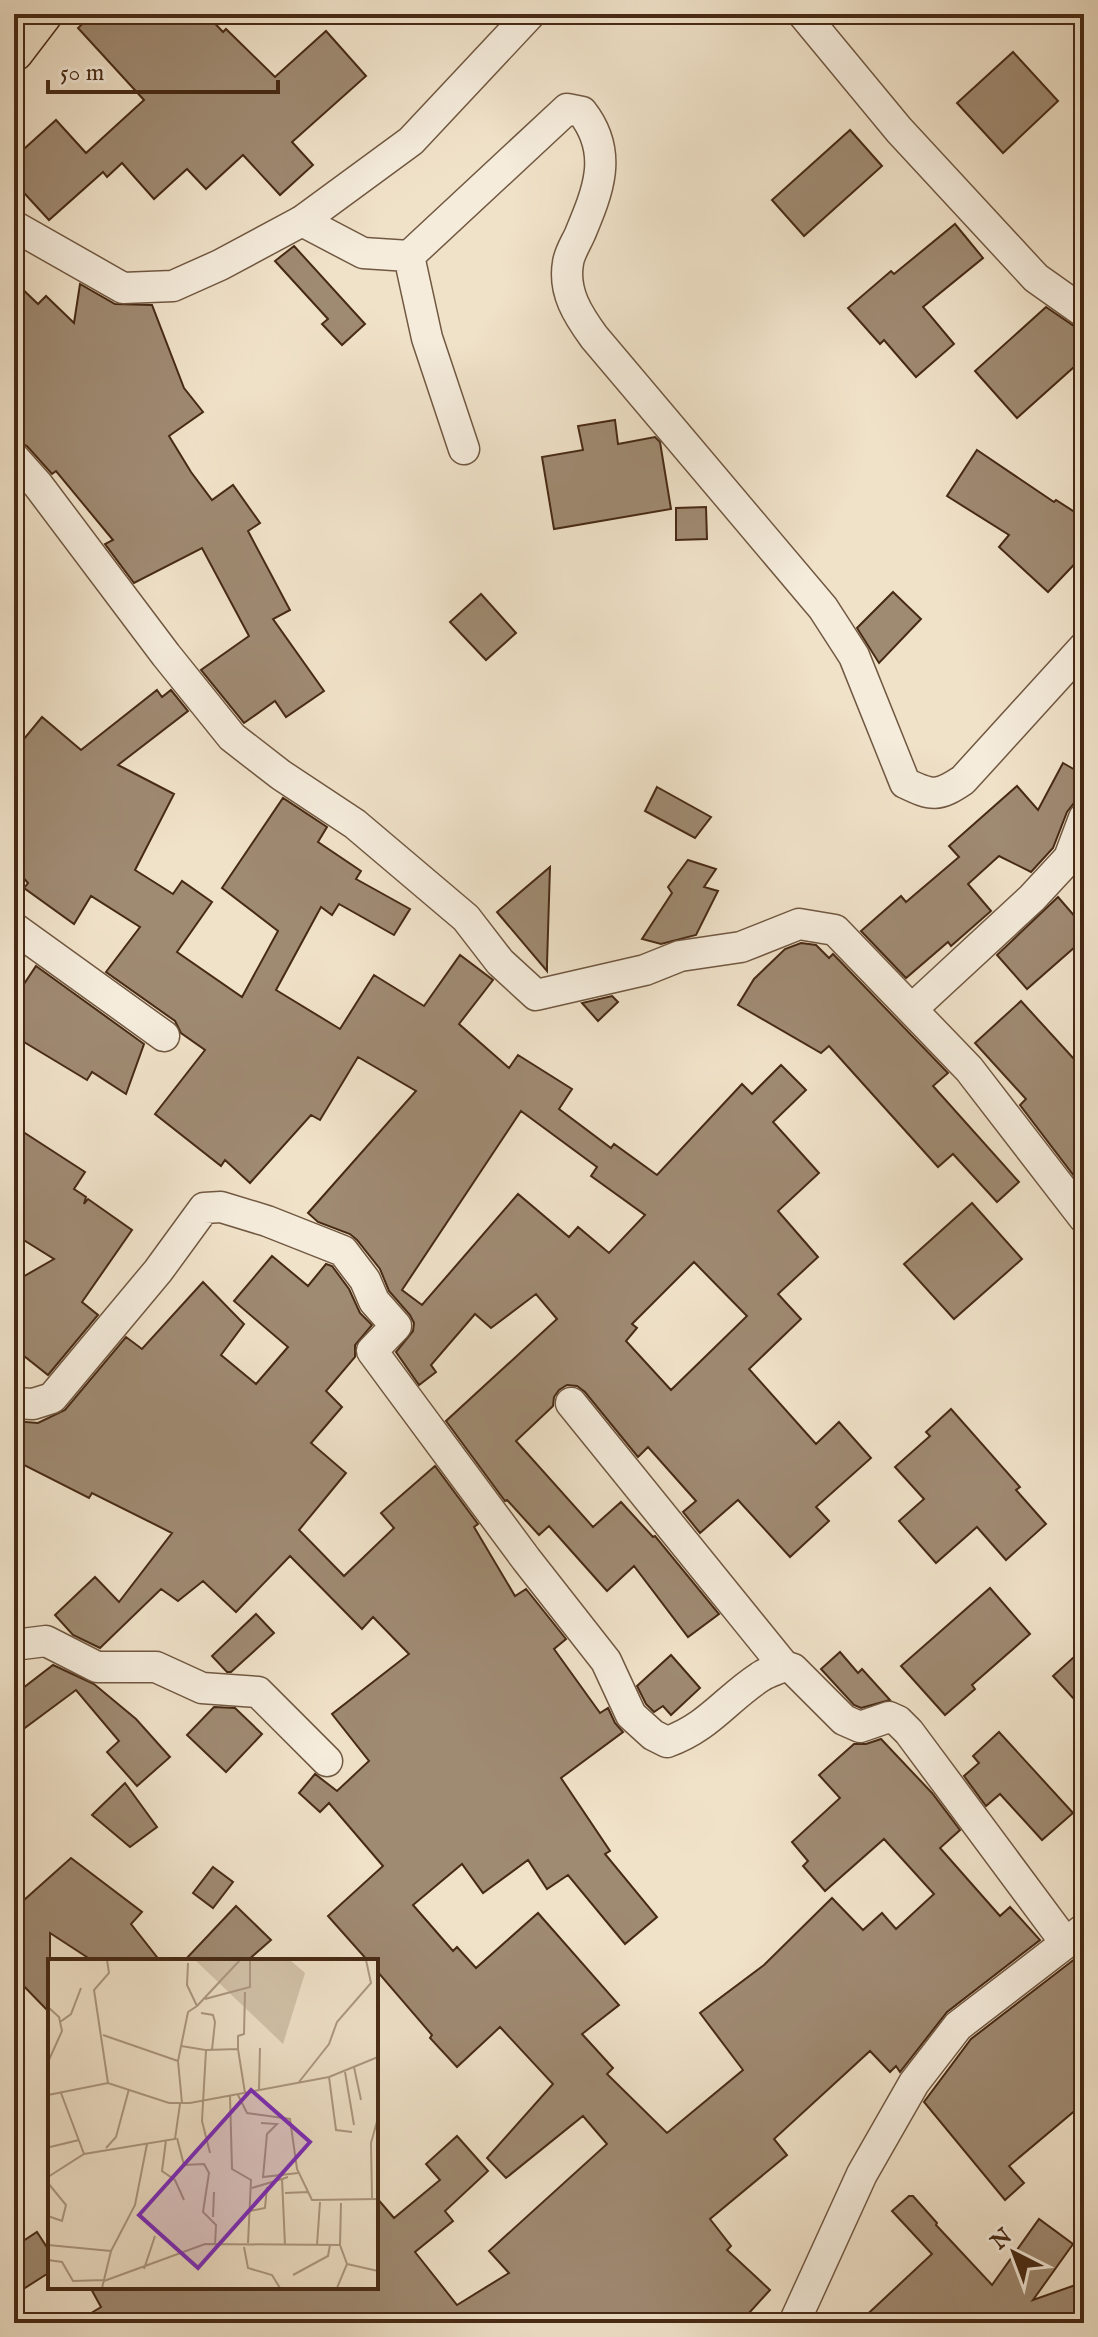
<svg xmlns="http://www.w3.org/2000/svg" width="1098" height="2337" font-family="'IM FELL English',serif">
	<rect width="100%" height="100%" fill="#f0e2c9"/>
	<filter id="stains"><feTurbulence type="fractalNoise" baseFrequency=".0025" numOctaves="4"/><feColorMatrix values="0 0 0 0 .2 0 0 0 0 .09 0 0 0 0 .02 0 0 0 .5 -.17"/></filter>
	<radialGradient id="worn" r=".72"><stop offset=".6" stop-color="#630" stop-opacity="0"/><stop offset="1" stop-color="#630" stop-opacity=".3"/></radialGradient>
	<g fill="#9f8a72" stroke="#472a14" stroke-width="2" fill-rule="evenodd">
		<polygon points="93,14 206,14 223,32 226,29 275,77 326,31 366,76 292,142 313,165 280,195 243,155 206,189 187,169 154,199 122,163 107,177 103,172 49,220 14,182 14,158 56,120 86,153 144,100 78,28"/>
		<polygon points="1013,52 1058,101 1003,153 957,103"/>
		<polygon points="850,130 882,166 804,236 772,200"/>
		<polygon points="955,224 983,258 923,307 954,344 916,377 884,340 880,344 848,308 891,271 894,274"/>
		<polygon points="294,246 365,324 342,345 322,324 328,319 275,261"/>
		<polygon points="14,281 38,304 46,296 74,323 80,284 115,304 152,305 184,388 203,412 169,436 191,472 212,500 233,485 260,523 248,531 290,610 273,619 324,691 286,717 275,701 244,723 201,670 249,636 202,548 134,583 105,544 113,540 56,471 52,474 27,446 14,440"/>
		<polygon points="1046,307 1084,333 1084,358 1017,418 975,371"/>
		<polygon points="615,420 618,444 655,437 660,442 671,509 554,529 542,457 583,450 578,426"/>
		<polygon points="977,450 1054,502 1056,500 1084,518 1084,554 1048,592 999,547 1009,535 947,496"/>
		<polygon points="706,507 707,539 676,540 676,508"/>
		<polygon points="893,592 921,619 879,663 857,628"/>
		<polygon points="481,594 516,633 486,660 450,622"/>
		<path d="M157,690L162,697L171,690L188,711L118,765L174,794L135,870L173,894L182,881L212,902L177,952L242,997L278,931L222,888L283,798L327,827L318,842L361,871L356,879L410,909L394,935L339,904L332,915L321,907L276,990L340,1029L374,975L424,1006L460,955L493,980L459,1024L509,1068L518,1055L572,1089L559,1109L611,1148L614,1144L657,1175L742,1084L752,1094L781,1065L806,1090L773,1122L819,1173L778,1211L818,1257L778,1294L801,1319L749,1369L816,1444L839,1422L871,1458L816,1507L829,1521L790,1557L738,1500L700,1533L683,1512L696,1501L648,1447L638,1457L585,1392L577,1386L567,1385L559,1390L554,1397L553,1406L516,1441L593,1527L621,1502L653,1537L655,1536L719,1614L688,1637L634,1566L607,1591L549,1526L539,1535L507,1500L505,1501L446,1421L557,1319L536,1294L491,1328L475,1314L431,1365L436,1372L419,1385L396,1352L413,1331L414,1323L410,1315L389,1291L380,1269L357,1240L350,1234L318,1222L308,1213L416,1091L358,1057L320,1120L311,1115L250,1183L225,1160L221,1166L155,1114L205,1050L181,1033L175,1021L106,972L140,927L91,896L74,924L24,888L28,883L14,867V751L42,717L81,750ZM521,1111L597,1167L591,1176L645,1215L609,1253L578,1227L569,1237L518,1194L422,1305L402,1290ZM694,1262L747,1316L671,1390L626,1341L637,1328L632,1324Z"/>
		<polygon points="1063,763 1084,775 1084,790 1067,812 1053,848 1031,872 999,856 968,884 991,911 951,946 948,942 906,978 861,931 901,896 906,902 959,857 949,846 1017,786 1038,810"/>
		<polygon points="657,787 711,817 695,838 645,811"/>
		<polygon points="688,860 716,869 704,887 718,891 696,935 661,944 642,939 672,893 668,887"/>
		<polygon points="550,867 547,964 547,971 497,912"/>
		<polygon points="1058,897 1084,927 1084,939 1027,989 997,955"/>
		<polygon points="801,943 816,945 829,958 833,954 948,1073 933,1086 1019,1182 997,1202 953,1154 938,1167 829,1046 821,1053 738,1005 754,979 785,949"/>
		<polygon points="36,966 144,1044 126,1094 92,1072 87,1080 14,1036 14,999"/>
		<polygon points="612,996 618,1002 598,1021 582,1003"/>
		<polygon points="1021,1001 1084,1070 1084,1189 1020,1105 1026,1099 975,1043"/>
		<polygon points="14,1126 85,1172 74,1189 86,1197 84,1204 88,1199 132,1230 82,1302 98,1315 48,1375 14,1348 14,1282 54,1259 14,1234"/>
		<polygon points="972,1203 1022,1259 954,1319 904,1264"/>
		<polygon points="272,1256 308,1286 326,1264 332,1266 349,1289 360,1313 372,1325 355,1345 355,1357 326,1391 342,1407 311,1443 346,1473 299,1530 344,1576 394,1528 381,1513 435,1466 478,1524 474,1527 515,1596 526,1589 566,1639 554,1649 600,1713 608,1708 615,1723 623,1732 561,1778 610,1851 605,1854 657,1917 625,1944 568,1875 547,1889 528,1860 483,1893 462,1864 413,1905 453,1951 457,1947 476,1968 538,1913 619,2005 582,2034 613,2068 607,2074 667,2133 743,2070 700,2013 764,1965 832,1898 863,1930 882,1913 896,1929 934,1894 884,1839 825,1891 803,1866 808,1861 792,1842 840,1798 819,1775 854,1744 866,1744 881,1739 932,1793 960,1830 940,1848 1000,1916 1010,1907 1040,1940 947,2012 900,2072 896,2066 890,2072 870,2051 774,2139 787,2155 710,2219 731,2246 727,2250 770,2290 740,2323 75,2323 101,2307 90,2287 376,2287 376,2197 394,2218 440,2180 426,2164 457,2136 488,2171 445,2211 453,2221 415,2252 457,2305 509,2273 489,2251 607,2144 583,2116 506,2178 487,2158 553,2084 500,2027 457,2067 430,2038 432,2035 376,1970 376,1961 368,1961 328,1916 383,1866 329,1803 320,1812 299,1793 315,1774 337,1791 369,1761 332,1714 409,1654 373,1617 362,1629 290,1556 236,1612 203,1581 178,1601 161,1589 100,1648 73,1635 55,1615 95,1577 119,1602 172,1533 92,1493 89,1498 14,1460 14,1421 38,1423 65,1410 126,1337 142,1349 203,1282 244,1324 221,1355 256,1384 288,1347 234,1301"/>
		<polygon points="951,1409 1020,1487 1016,1490 1046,1524 1006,1560 977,1527 936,1563 899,1521 924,1499 895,1467 930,1436 926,1432"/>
		<polygon points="990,1588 1030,1634 972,1685 975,1689 945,1715 901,1666"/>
		<polygon points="256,1614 274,1633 231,1672 227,1672 212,1656"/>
		<polygon points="1084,1648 1084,1710 1053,1676"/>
		<polygon points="840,1652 858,1673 862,1669 890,1700 861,1708 854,1705 821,1669"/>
		<polygon points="671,1655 700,1688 671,1715 663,1706 654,1712 646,1704 637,1686"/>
		<polygon points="53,1665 94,1684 136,1719 170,1757 137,1786 107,1752 119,1741 76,1690 14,1736 14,1695"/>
		<polygon points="214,1707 235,1708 262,1734 226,1772 187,1735"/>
		<polygon points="999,1732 1073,1813 1042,1840 1000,1794 986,1806 964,1776 979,1763 973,1756"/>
		<polygon points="125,1783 157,1827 130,1847 92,1815"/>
		<polygon points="71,1858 142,1912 131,1924 160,1961 93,1961 50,1933 50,2013 14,1976 14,1909"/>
		<polygon points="213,1867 233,1882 213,1908 193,1893"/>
		<polygon points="236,1906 271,1940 247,1961 184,1961"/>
		<polygon points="1076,1958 1084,1967 1084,2103 1009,2166 1024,2183 1005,2200 924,2102 971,2039"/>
		<polygon points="909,2196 913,2196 937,2223 936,2225 992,2285 1039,2219 1073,2244 1033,2300 1084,2282 1084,2323 858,2323 932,2254 892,2211"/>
		<polygon points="37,2232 50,2252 50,2272 14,2295 14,2247"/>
	</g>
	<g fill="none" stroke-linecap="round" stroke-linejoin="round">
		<defs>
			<g id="minor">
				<polyline points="803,14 899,130 1036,278 1084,312"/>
				<polyline points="302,221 363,253 409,256 427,338 464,449"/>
				<polyline points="14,226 123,288 173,286 220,265 302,221 411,141 530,14"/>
				<path d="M409,256L567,109L582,112C614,153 598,191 580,234C576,243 569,254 568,263C563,292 578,315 594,337L823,608L854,656L905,783C932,796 938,797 963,780L1084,647"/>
				<polyline points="14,458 38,485 166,655 232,737 281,775 355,824 466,918 500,962 536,995 645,970 680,956 741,947 799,924 835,930 969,1069 1084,1218"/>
				<polyline points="14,928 164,1036"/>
				<polyline points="912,1009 1032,898 1069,858 1084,818"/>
				<path d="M14,1403L33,1404L52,1398L158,1271L204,1208L221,1207L267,1221L343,1251L365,1280L374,1301L396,1326L372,1351L526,1559L606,1661L631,1715L653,1735L667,1742C709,1727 726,1699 760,1677C767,1672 776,1670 784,1666L793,1669L844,1720L860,1727L889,1717L898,1721L909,1732L1065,1942"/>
				<polyline points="571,1403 784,1666"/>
				<polyline points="14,1645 46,1641 97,1667 156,1667 202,1688 258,1692 327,1761"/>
				<polyline points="794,2323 862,2174 914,2083 958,2026 1084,1929"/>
			</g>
			<polyline id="major" points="14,52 43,14"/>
		</defs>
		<use href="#minor" stroke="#715841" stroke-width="33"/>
		<use href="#major" stroke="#472a14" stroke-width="41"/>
		<use href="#minor" stroke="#f5ecdc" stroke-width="30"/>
		<use href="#major" stroke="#f0e2c9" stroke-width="38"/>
	</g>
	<g transform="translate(48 1959)">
		<rect width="330" height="330" fill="#f0e2c9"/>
		<path d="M147,1H242L257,14L235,85Z" fill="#d3c3aa"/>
		<path fill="none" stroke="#ac9881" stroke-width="2" d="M59,1L61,14L46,31L60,124M157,40L202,28V1M149,47L192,1M0,48L11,58L14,72L0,103M153,54L165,56L167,63L164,91M12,63L23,55L33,29M55,76L130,102M133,87L158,91L154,162L162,194M190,90V77L196,75L197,33M158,91L190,90L197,134M306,108L313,141M297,113L306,166M281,118L288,171L304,173M251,123L281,85L289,63L323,24L318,1M211,131L212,89M13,134L36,195M0,136L60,124L121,144H142L281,118L330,98M190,136L199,154L242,160L249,210L264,241L330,240M182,137L184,210L203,221L200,284M134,144L130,102L140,53L149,47L139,26L140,4M213,164L229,165L219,175L215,218L250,214M129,179L136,206L156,205L161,214L155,253L168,266L167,286M118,181L114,212L127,221L136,241M2,188L31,181M58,189L68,178L81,130M0,218L36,195L127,180L132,145M0,224L18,246L14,262L0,257M204,229L234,220M237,234L261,233M324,239L323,184L330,159M202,252L217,249L219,228M165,258L166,233M0,286L63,292M237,286L234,220L240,218M269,286L272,243M196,288L200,309L224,316L232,329M0,301L14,303L25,322L56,321M299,305L330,312M96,310L107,277M245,316L280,297L282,286M56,322L157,285L292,286M54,329L63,292L87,246L99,185M289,329L299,305L292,286L293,244"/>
		<path fill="#7b2cbf" fill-opacity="0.15" stroke="#7b2cbf" stroke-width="4" d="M203,131L262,183L150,309L91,256Z"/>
		<rect width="330" height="330" fill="none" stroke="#472a14" stroke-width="4"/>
	</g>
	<rect width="1098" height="2337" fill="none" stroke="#f0e2c9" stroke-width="48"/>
	<rect x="16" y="16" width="1066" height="2305" fill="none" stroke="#472a14" stroke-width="4"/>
	<rect x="24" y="24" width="1050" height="2289" fill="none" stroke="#472a14" stroke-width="2"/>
	<g transform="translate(1014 2253) rotate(318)" stroke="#f5ecdc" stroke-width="6" paint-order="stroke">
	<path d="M0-6L14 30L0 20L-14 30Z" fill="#472a14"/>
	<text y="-12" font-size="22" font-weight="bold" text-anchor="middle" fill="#472a14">N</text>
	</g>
	<path d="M48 80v12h230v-12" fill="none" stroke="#472a14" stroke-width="4"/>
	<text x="60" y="80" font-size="24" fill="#472a14" stroke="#f5ecdc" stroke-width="6" paint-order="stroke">50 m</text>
	<rect width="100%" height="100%" filter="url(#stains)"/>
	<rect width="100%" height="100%" fill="url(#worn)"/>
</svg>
